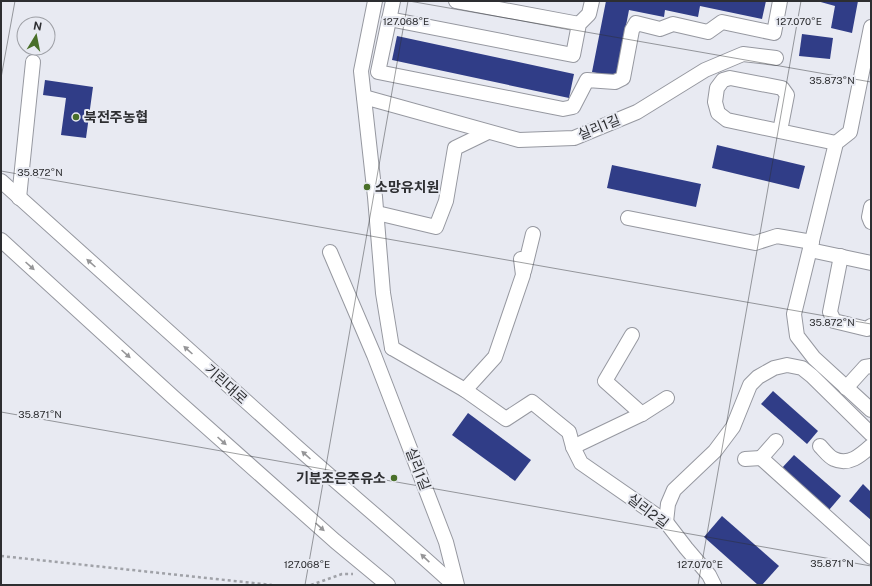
<svg xmlns="http://www.w3.org/2000/svg" width="872" height="586" font-family="'Public Sans','Noto Sans KR',sans-serif">
	<rect width="100%" height="100%" fill="#e8eaf2"/>
	<g fill="#303d87">
		<polygon points="606,1 766,1 762,19 700,6 698,17 665,10 664,17 629,10 616,77 592,72"/>
		<polygon points="817,1 858,1 852,33 831,28 835,6"/>
		<polygon points="802,34 833,38 830,59 799,56"/>
		<polygon points="397,36 574,74 569,98 392,60"/>
		<polygon points="45,80 93,87 86,138 61,135 66,98 43,95"/>
		<polygon points="717,145 805,166 799,189 712,168"/>
		<polygon points="612,165 701,184 696,207 607,188"/>
		<polygon points="773,391 818,431 807,444 761,404"/>
		<polygon points="468,413 531,460 515,481 452,435"/>
		<polygon points="794,455 841,496 829,510 781,469"/>
		<polygon points="863,484 871,492 871,520 849,501"/>
		<polygon points="722,516 779,566 762,585 758,585 704,537"/>
	</g>
	<g fill="none" stroke-linecap="round" stroke-linejoin="round">
		<defs>
			<g id="minor">
				<polyline points="375,1 361,71 375,197 383,293 392,348"/>
				<polyline points="393,1 378,72 563,109 573,107 587,80 615,82 623,78 632,30 636,23 660,29 673,24 708,32 722,22 774,33 780,1"/>
				<polyline points="456,1 579,24"/>
				<polyline points="389,19 573,55 579,24 589,14 592,1"/>
				<polyline points="871,27 850,132 836,143 794,314 797,336 814,358 871,410"/>
				<polyline points="364,97 519,140 574,138 637,112 705,70 743,54 776,58"/>
				<polyline points="780,131 787,95 782,88 730,78 723,80 717,88 715,102 718,113 727,120 836,143"/>
				<path d="M1,181C100,270 199,359 298,448C350,494 403,538 454,585"/>
				<polyline points="19,198 33,62"/>
				<polyline points="871,207 869,217 871,222"/>
				<polyline points="377,213 436,227 446,201 455,148 488,132"/>
				<polyline points="628,218 755,243 777,236 812,242"/>
				<polyline points="1,240 173,397 335,541 388,585"/>
				<polyline points="810,250 871,263"/>
				<polyline points="330,252 374,355 446,542 457,585"/>
				<polyline points="841,256 830,312 834,321 867,329 871,326"/>
				<polyline points="524,271 533,234"/>
				<polyline points="632,335 605,381 642,414"/>
				<polyline points="392,348 465,390 506,419 532,402 569,432 573,447 581,463 666,522 686,548 709,575 714,585"/>
				<polyline points="846,388 865,367 871,366"/>
				<polyline points="465,390 495,357 523,275 521,259"/>
				<polyline points="776,441 761,458 871,557"/>
				<path d="M820,446C824,450 829,457 834,459C849,466 861,455 871,446"/>
				<polyline points="573,447 642,414 667,398"/>
				<polyline points="745,459 761,458"/>
				<polyline points="666,522 668,504 674,490 715,451 733,427 750,385 758,377 774,368 787,365 802,368 812,376 871,434"/>
			</g>
		</defs>
		<use href="#minor" stroke="#9698a0" stroke-width="16"/>
		<g stroke="#a0a2a8" stroke-width="2.5" stroke-dasharray="3 3" stroke-linecap="butt">
			<polyline points="1,556 272,585"/>
			<polyline points="311,585 342,574 353,574"/>
		</g>
		<use href="#minor" stroke="#fff" stroke-width="14"/>
	</g>
	<defs><path id="oneway-solid" d="M-6-.8H1V-3.2L6.5 0L1 3.2V.8H-6Z"/></defs>
	<g fill="#969698">
		<use href="#oneway-solid" transform="translate(91 263) rotate(-138)"/>
		<use href="#oneway-solid" transform="translate(30 266) rotate(42)"/>
		<use href="#oneway-solid" transform="translate(188 350) rotate(-138)"/>
		<use href="#oneway-solid" transform="translate(126 354) rotate(42)"/>
		<use href="#oneway-solid" transform="translate(222 441) rotate(42)"/>
		<use href="#oneway-solid" transform="translate(306 455) rotate(-138)"/>
		<use href="#oneway-solid" transform="translate(320 527) rotate(42)"/>
		<use href="#oneway-solid" transform="translate(425 558) rotate(-137)"/>
	</g>
	<path fill="none" stroke="#2d2e31" stroke-width="1" stroke-opacity="0.45" d="M409,1L871,82M1,78L15,1M1,171L871,324M1,412L871,566M305,585L408,1M698,585L801,1"/>
	<g fill="#496f29" stroke="#e8eaf2" stroke-width="1.5">
		<circle cx="76" cy="117" r="4"/>
		<circle cx="367" cy="187" r="4"/>
		<circle cx="394" cy="478" r="4"/>
	</g>
	<g text-anchor="middle" stroke-width="4" stroke-linejoin="round" paint-order="stroke">
		<g font-size="14" font-weight="bold" fill="#2d2e31" stroke="#e8eaf2" text-anchor="start">
			<text x="84" y="122">북전주농협</text>
			<text x="375" y="192">소망유치원</text>
			<text x="386" y="483" text-anchor="end">기분조은주유소</text>
		</g>
		<g font-size="14" fill="#2d2e31" stroke="#e8eaf2">
			<text transform="translate(599 127) rotate(-22)" y="5">실리1길</text>
			<text transform="translate(226 384) rotate(42)" y="5">기린대로</text>
			<text transform="translate(418 469) rotate(69)" y="5">실리1길</text>
			<text transform="translate(648 511) rotate(37)" y="5">실리2길</text>
		</g>
	</g>
	<g font-size="10" text-anchor="middle" fill="#2d2e31" stroke="#e8eaf2" stroke-width="4" stroke-linejoin="round" paint-order="stroke">
		<text x="406" y="25">127.068°E</text>
		<text x="799" y="25">127.070°E</text>
		<text x="832" y="84">35.873°N</text>
		<text x="40" y="176">35.872°N</text>
		<text x="832" y="326">35.872°N</text>
		<text x="40" y="418">35.871°N</text>
		<text x="832" y="567">35.871°N</text>
		<text x="307" y="568">127.068°E</text>
		<text x="700" y="568">127.070°E</text>
	</g>
	<rect width="872" height="586" fill="none" stroke="#2d2e31" stroke-width="4"/>
	<g transform="translate(36 36) rotate(10)"><circle r="19" fill="#e8eaf2" stroke="#9d9fa5"/>
	<path d="M0-3L7 15L0 10L-7 15Z" fill="#496f29"/>
	<text y="-6" font-size="11" font-weight="bold" text-anchor="middle" fill="#2d2e31">N</text>
	</g>
</svg>
